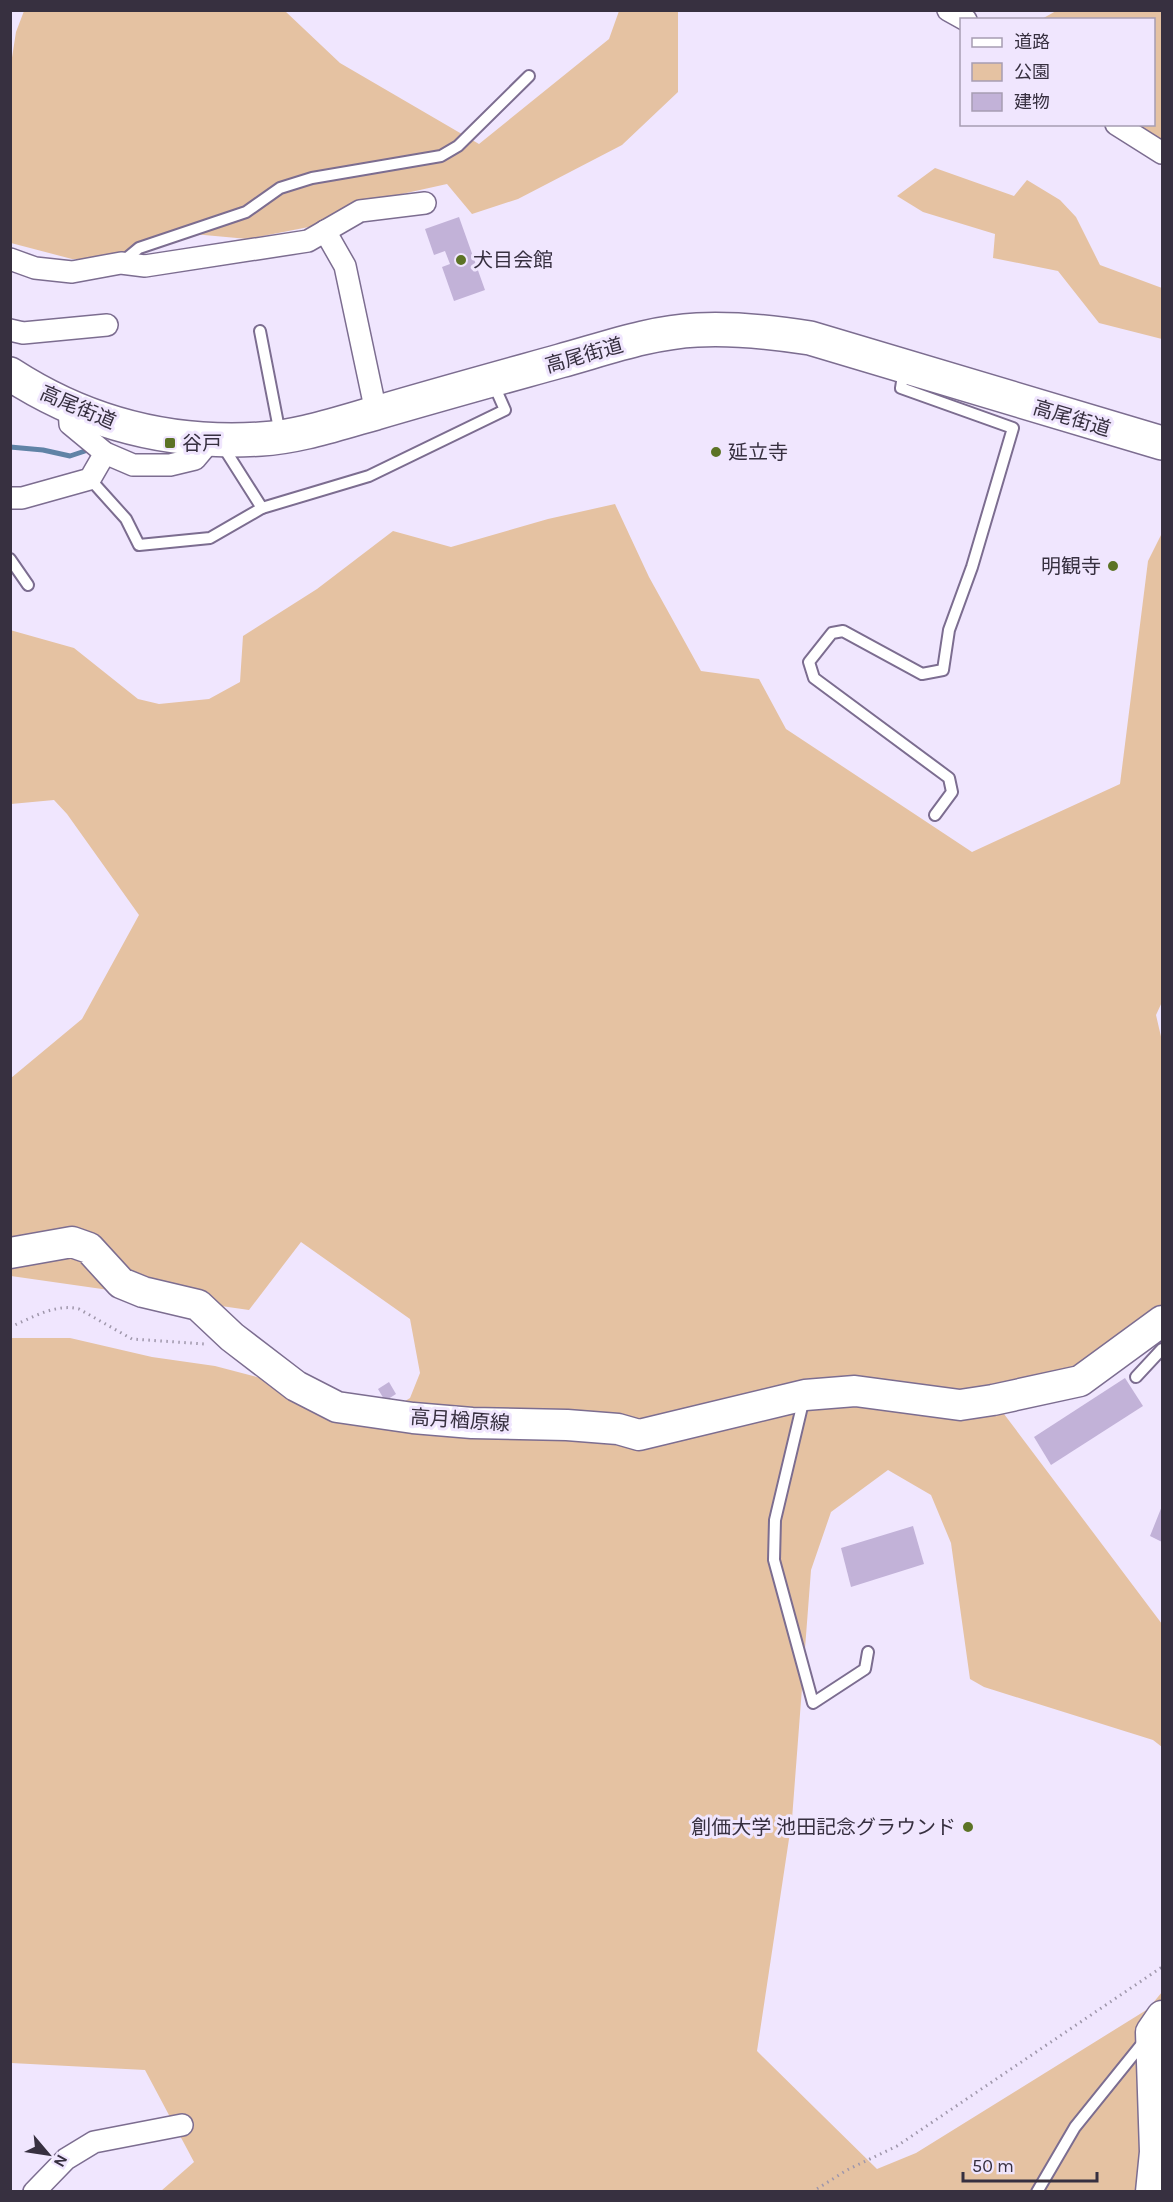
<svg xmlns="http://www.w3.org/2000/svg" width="1173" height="2202" font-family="Karla,'Noto Sans JP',sans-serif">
	<rect width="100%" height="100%" fill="#f0e6fe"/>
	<g fill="#e5c2a2">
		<polygon points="24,11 285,11 340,63 479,144 609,39 619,11 678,11 678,92 622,145 518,199 472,214 447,184 361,203 329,223 248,239 182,233 119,260 72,259 11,243 11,64 16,32"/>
		<polygon points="1056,11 1162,11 1162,150 1106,125 1154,124 1154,20 1040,20"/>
		<polygon points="935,168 1014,196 1027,180 1060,200 1076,217 1100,265 1162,288 1162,339 1099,323 1058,271 993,258 995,234 923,212 897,196"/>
		<polygon points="615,504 649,577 701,671 759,679 786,729 972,852 1120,784 1148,561 1162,533 1162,1002 1156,1015 1162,1041 1162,1333 1097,1386 1004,1414 1162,1624 1162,1747 1153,1740 984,1687 970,1679 951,1543 931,1495 888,1470 831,1512 811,1570 792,1819 757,2051 877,2169 916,2153 1148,2009 1162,1992 1162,2191 161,2191 194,2162 145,2070 11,2063 11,1338 70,1338 152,1357 215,1366 302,1389 372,1422 410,1398 420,1373 410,1319 301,1242 249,1310 11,1276 11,1078 82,1019 139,915 67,814 54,800 11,804 10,630 74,648 138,699 159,704 209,699 240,682 243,636 317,589 393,531 451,547 548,519"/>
	</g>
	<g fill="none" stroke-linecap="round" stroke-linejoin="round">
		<polyline stroke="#6083a6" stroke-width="5" points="10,447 43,450 70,456 88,450"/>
	</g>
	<g fill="#c2b2d8">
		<polygon points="459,217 485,290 454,301 442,267 450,264 445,251 434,255 425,229"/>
		<polygon points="1125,1378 1143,1406 1051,1465 1034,1437"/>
		<polygon points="389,1382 396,1394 385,1401 378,1389"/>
		<polygon points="1162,1506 1162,1542 1150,1536"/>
		<polygon points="913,1526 924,1564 851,1587 841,1548"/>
	</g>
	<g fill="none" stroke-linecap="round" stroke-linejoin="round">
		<defs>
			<g id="lane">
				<polyline points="121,263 139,248 246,212 280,188 312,178 441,156 458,146 529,76"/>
				<polyline points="260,331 280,434"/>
				<polyline points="904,369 901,388 1013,428 972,567 949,630 943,670 922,674 843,631 832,633 809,662 814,678 949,778 952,792 935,815"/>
				<polyline points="222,445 262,508"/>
				<polyline points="90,479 126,519 139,545 210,538 262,508 369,476 505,410 493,383"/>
				<polyline points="10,559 28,585"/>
				<polyline points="1136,1377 1162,1349"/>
				<polyline points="804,1398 775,1520 774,1560 813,1703 865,1669 868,1652"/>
				<polyline points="1037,2192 1075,2127 1146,2039"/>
			</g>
			<g id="street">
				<polyline points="948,10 966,20"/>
				<polyline points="1116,124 1162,153"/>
				<polyline points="325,231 345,266 376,412"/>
				<polyline points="10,259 35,268 72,272 121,263 145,266 308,241 360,211 425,203"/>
				<polyline points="10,330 23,333 107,325"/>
				<polyline points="69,408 70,424 105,453 133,465 170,465 195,459 211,440"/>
				<polyline points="10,498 22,498 90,479 105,453"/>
				<polyline points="34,2192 66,2159 94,2142 182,2125"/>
			</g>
			<g id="secondary">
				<polyline points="10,1253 72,1242 89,1248 121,1283 143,1292 198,1305 232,1337 296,1386 337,1407 413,1418 472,1423 567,1425 618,1429 639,1435 805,1395 855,1391 960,1405 993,1400 1080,1381 1162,1321"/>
				<polyline points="1151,2192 1155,2152 1151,2032 1162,2016"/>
			</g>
			<path id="primary" d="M10,374C87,424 169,445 261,439C299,437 339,423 376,413C437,395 499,378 560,361C604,349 651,332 697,330C736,328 772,332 810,338L1162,443"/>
		</defs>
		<use href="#lane" stroke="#7c6d90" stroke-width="14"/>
		<use href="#street" stroke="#7c6d90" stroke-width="24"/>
		<use href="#secondary" stroke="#7c6d90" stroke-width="33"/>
		<use href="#primary" stroke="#7c6d90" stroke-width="36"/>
		<g stroke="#9f97ab" stroke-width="3" stroke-dasharray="1.5 4.5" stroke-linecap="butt">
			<path d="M10,1327C32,1318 55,1303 79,1309L132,1339L205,1344"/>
			<polyline points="812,2192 847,2170 897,2146 1162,1967"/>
		</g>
		<use href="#lane" stroke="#fff" stroke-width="10"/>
		<use href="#street" stroke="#fff" stroke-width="21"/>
		<use href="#secondary" stroke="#fff" stroke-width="30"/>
		<use href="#primary" stroke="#fff" stroke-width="33"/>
	</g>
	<g fill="#5c7325" stroke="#f0e6fe" stroke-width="2">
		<circle cx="461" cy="260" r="6"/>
		<rect x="164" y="437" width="12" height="12" rx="3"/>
		<circle cx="716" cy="452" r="6"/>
		<circle cx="1113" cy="566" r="6"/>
		<circle cx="968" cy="1827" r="6"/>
	</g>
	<g text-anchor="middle" stroke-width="6" stroke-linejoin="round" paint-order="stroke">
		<g font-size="20" fill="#373040" stroke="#f0e6fe" text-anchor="start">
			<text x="473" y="267">犬目会館</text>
			<text x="182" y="450">谷戸</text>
			<text x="728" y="459">延立寺</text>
			<text x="1101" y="573" text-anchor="end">明観寺</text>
			<text x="956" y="1834" text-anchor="end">創価大学 池田記念グラウンド</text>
		</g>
		<g font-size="20" fill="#373040" stroke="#f0e6fe">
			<text transform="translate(584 355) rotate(-16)" y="7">高尾街道</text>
			<text transform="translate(78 407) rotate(23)" y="7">高尾街道</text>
			<text transform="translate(1072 418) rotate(17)" y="7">高尾街道</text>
			<text transform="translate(460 1420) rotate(4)" y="7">高月楢原線</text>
		</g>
	</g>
	<rect width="1173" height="2202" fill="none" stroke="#373040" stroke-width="24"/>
	<rect x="960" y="18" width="195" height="108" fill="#f0e6fe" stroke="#a69db2" stroke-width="1.5"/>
	<rect x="972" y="38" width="30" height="9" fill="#ffffff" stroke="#a69db2" stroke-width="1.5"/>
	<text x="1014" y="48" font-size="18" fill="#373040">道路</text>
	<rect x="972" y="63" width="30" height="18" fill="#e5c2a2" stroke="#a69db2" stroke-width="1.5"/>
	<text x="1014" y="78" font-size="18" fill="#373040">公園</text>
	<rect x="972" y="93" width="30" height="18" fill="#c2b2d8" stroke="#a69db2" stroke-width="1.5"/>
	<text x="1014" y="108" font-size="18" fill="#373040">建物</text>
	<g transform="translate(48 2154) rotate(119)" stroke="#f0e6fe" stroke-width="4.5" paint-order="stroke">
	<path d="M0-4.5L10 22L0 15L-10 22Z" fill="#373040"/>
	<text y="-9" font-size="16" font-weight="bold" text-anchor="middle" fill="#373040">N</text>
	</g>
	<path d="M963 2172v9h134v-9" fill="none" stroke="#373040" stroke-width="3"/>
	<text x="972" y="2172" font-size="18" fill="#373040" stroke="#f0e6fe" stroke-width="4.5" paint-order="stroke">50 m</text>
</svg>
